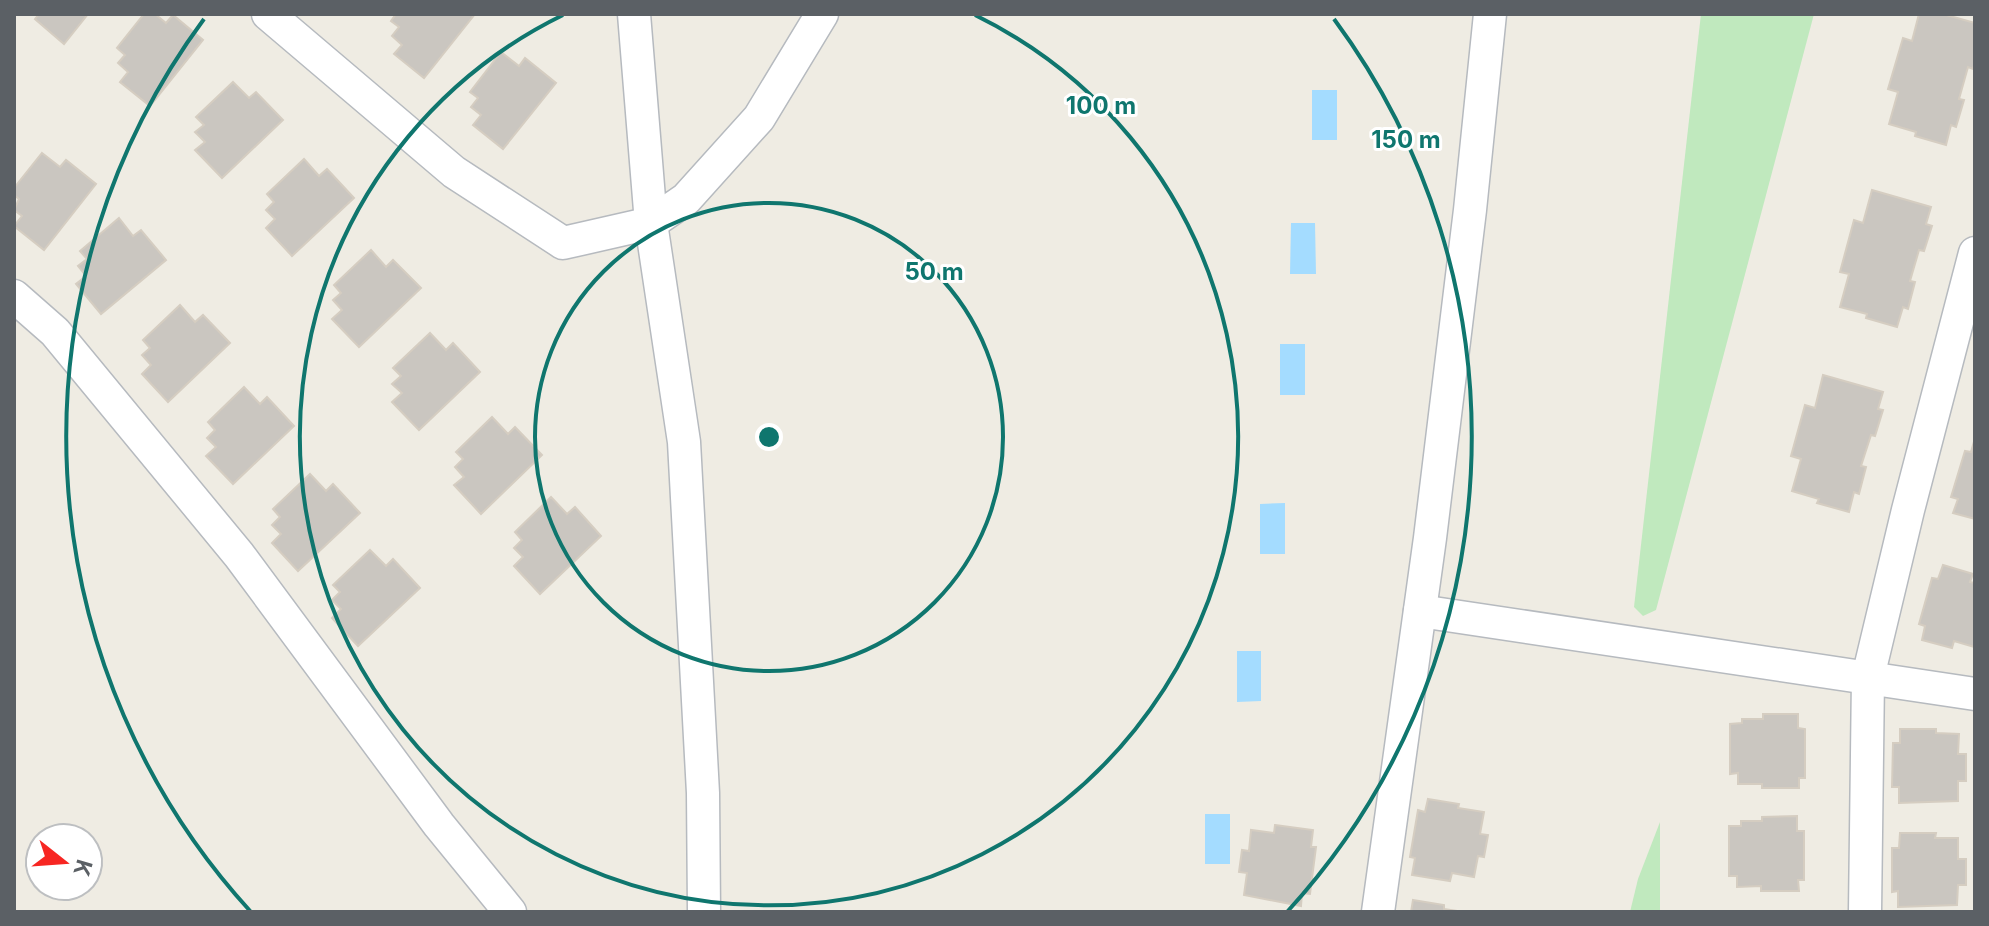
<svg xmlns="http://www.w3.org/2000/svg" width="1989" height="926" font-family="Inter,sans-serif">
	<rect width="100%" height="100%" fill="#efece3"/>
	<g fill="#c0e9be">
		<polygon points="1701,14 1814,14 1656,610 1643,616 1634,607"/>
		<polygon points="1660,822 1660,912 1630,912 1638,879"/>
	</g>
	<g fill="#a4dcff">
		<rect x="1312" y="90" width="25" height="50"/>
		<polygon points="1291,223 1315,223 1316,274 1290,274"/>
		<rect x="1280" y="344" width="25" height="51"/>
		<polygon points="1285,503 1285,554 1260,554 1260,504"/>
		<polygon points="1237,651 1261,651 1261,701 1237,702"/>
		<rect x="1205" y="814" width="25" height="50"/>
	</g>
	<g fill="#cac6c0" stroke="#d5cdc1" stroke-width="2">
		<polygon points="39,14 88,14 64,44 35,19"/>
		<polygon points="144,14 155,14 166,23 173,15 203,40 150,106 120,82 128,72 118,63 125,55 117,48"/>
		<polygon points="396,14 475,14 424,78 394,54 402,45 392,36 399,27 391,21"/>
		<polygon points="1919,14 1943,14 1975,23 1975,62 1973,69 1968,67 1959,99 1964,100 1956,127 1951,125 1946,145 1915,136 1916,132 1889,124 1898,92 1888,89 1903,38 1912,41"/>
		<polygon points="501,52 519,66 525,58 556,83 503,149 473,125 481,115 471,107 478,98 470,92"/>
		<polygon points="233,82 249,98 256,92 283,120 222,178 195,150 205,142 195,132 204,125 196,117"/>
		<polygon points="42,153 60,167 66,160 96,184 44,250 14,226 22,216 14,210 19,199 14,195 14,188"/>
		<polygon points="304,159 319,176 327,169 354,198 292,256 266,228 275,219 266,210 274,202 267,194"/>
		<polygon points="1872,190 1931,207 1926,224 1932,226 1924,251 1919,250 1910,281 1915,282 1908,309 1903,307 1897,327 1866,318 1867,314 1840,307 1849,274 1840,272 1854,220 1863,223"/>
		<polygon points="119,218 133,236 141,230 166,260 101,314 76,284 86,276 78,266 87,259 80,251"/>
		<polygon points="371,250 386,267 393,260 421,288 359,347 332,319 342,310 333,300 341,293 334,285"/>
		<polygon points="180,305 195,322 203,315 230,343 168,402 142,374 151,365 142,355 150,348 143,340"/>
		<polygon points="430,333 446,350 453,343 480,372 419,430 392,402 402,393 392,384 401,376 393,368"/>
		<polygon points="1823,375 1883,392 1878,409 1883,410 1875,436 1871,435 1861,466 1866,467 1859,494 1854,492 1849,512 1817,503 1819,499 1792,491 1801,459 1791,456 1805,405 1815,408"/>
		<polygon points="244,387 260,404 267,397 294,426 233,484 206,456 216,447 207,438 215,430 208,422"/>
		<polygon points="492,417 508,434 515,427 542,455 481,514 454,485 464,477 455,467 463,459 456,452"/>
		<polygon points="1975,438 1975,519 1953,513 1958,499 1951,497 1965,451 1971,452"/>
		<polygon points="310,474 326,491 333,484 360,513 298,571 272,543 281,534 272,525 280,517 273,509"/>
		<polygon points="551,497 567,514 575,507 601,536 540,594 514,566 523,557 514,548 522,540 515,532"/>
		<polygon points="370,550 386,566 393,559 420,588 358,646 332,618 341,609 332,600 340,592 333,585"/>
		<polygon points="1943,565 1973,574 1970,582 1975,583 1974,647 1954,641 1952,648 1922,640 1925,626 1919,624 1932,578 1938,579"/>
		<polygon points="1763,714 1798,714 1798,728 1805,729 1805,778 1799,778 1799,788 1762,788 1762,784 1738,784 1738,773 1730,774 1730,724 1742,723 1742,719 1763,719"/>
		<polygon points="1900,729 1936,729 1936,733 1959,734 1958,754 1966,754 1966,781 1958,781 1958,801 1899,803 1899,787 1892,787 1893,743 1900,743"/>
		<polygon points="1428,799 1459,804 1458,808 1484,812 1480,834 1488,835 1484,857 1478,856 1474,877 1452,873 1450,881 1412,875 1415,858 1410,857 1418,810 1425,812"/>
		<polygon points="1797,816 1797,831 1804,831 1804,880 1798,880 1799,891 1761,891 1761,886 1737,887 1737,876 1729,876 1729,826 1741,826 1741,821 1762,821 1762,817"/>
		<polygon points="1275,825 1313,830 1311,847 1316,847 1310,894 1302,893 1301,906 1244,895 1247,873 1239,872 1242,850 1249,851 1251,830 1274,833"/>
		<polygon points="1900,833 1936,833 1935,838 1958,838 1958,859 1966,859 1966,885 1958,885 1957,905 1898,907 1898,891 1892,892 1892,848 1899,848"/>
		<polygon points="1413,900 1444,905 1444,909 1464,912 1411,912"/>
	</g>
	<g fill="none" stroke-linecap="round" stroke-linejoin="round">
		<defs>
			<g id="minor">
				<polyline points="268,14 454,172 563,243 651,223 686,199 759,118 822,14"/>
				<polyline points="634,14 651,223 684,442 703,793 704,912"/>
				<polyline points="14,296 55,332 239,555 439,825 510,912"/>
				<polyline points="1420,611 1975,694"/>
				<polyline points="1378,912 1430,538 1470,210 1490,14"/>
				<polyline points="1865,912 1868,677 1908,510 1975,253"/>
			</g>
		</defs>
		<use href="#minor" stroke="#b6babf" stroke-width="35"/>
		<use href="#minor" stroke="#fff" stroke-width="32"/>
	</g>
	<g fill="none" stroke="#0f766e" stroke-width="4">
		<circle cx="769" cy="437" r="234"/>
		<path d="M975 15A469 469 0 1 1 563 15"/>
		<path d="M251 912A703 703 0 0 1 204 19M1334 19A703 703 0 0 1 1287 912"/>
	</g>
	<circle cx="769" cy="437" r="12" fill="#0f766e" stroke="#fff" stroke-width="4"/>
	<g font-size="24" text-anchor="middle" font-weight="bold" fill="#0f766e" stroke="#fff" stroke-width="6" stroke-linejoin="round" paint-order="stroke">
		<text x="1101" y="114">100 m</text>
		<text x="1406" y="148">150 m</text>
		<text x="934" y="280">50 m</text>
	</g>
	<rect width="1989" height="926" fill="none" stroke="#5b6065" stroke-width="32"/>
	<g transform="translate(64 862) rotate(107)"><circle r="38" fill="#ffffff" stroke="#bdbfc1" stroke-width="2"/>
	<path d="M0-6L14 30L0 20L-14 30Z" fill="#f72622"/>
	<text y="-12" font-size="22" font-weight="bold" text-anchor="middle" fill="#5b6065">K</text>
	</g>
</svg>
